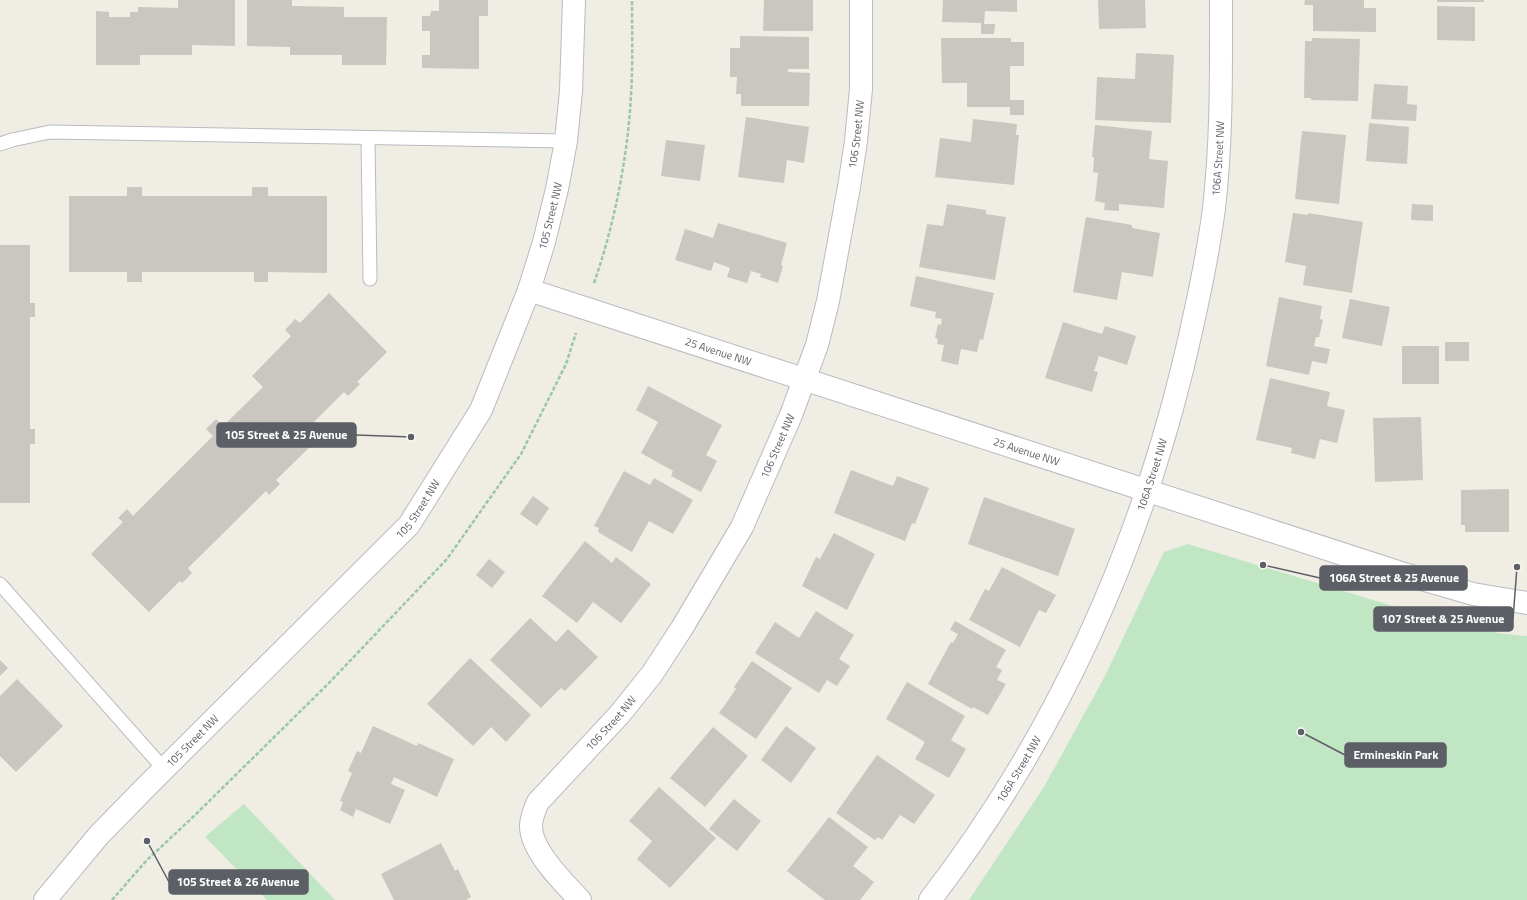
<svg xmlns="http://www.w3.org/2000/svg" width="1527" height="900" font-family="'Titillium Web',sans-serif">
	<rect width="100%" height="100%" fill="#efede4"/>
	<g fill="#c1e6c3">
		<polygon points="1188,544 1406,610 1497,633 1527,636 1527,900 969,900 1044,787 1105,676 1164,552"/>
		<polygon points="244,804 335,900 267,900 205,837"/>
	</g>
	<g fill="#cac7c1">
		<polygon points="178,0 235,0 235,46 192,45 192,55 140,55 140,65 96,65 96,11 109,12 109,17 130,17 130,12 138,12 138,7 178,8"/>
		<polygon points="247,0 292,0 292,6 344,7 344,17 387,17 386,65 342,65 342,55 290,55 290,47 247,46"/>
		<polygon points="439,0 488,0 488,16 479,16 479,69 422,68 422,55 430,55 430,31 422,31 422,16 430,16 431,11 439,11"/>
		<polygon points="764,0 813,0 813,31 763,31"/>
		<polygon points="943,0 1017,0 1017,12 985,11 984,24 995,24 994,34 981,34 981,23 942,22"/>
		<polygon points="1098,0 1145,0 1146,28 1099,29"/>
		<polygon points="1305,0 1364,0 1364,8 1376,8 1376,32 1313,31 1313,5 1304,5"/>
		<rect x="1437" y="0" width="47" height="2"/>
		<polygon points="1437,6 1475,7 1475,41 1437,40"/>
		<polygon points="740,36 809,37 809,69 788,69 788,72 810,73 809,106 741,106 741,94 736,94 737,77 730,77 730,48 740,48"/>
		<polygon points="941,38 1011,38 1011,42 1024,42 1024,66 1010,66 1010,100 1024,100 1024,115 1010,115 1010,107 967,107 967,83 942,83"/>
		<polygon points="1312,38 1360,39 1358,101 1311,100 1311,98 1304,98 1305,41 1312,41"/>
		<polygon points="1136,53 1174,55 1171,123 1095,120 1097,77 1135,79"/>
		<polygon points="1374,84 1408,86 1407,104 1417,105 1416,121 1371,119"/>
		<polygon points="746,117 809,127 804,163 787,160 784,183 738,177"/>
		<polygon points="973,119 1017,124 1016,135 1019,135 1014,185 935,177 940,138 971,142"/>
		<polygon points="1369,123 1409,127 1407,164 1366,161"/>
		<polygon points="1095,125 1152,131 1149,159 1168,161 1164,208 1119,204 1119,211 1104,210 1105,203 1095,201 1098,173 1093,172 1094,157 1092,157"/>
		<polygon points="1302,131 1346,135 1339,204 1295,199"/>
		<polygon points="666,140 705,145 700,181 661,176"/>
		<polygon points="127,187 142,187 142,196 252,196 252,187 268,187 268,196 327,196 327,273 268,272 268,282 254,282 254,272 142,272 142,282 127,282 127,272 69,272 69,196 127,196"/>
		<polygon points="947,204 986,210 986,214 1006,217 995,280 919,267 927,224 943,226"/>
		<polygon points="1412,204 1433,205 1433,221 1411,220"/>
		<polygon points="1293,213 1308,215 1308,213 1363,222 1352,293 1303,285 1306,266 1285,262"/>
		<polygon points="1086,217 1132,225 1132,228 1160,233 1153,277 1122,272 1117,300 1073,292"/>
		<polygon points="718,223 787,243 781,265 783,266 778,283 760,277 761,274 751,271 747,283 727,277 730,268 714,262 711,271 675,260 685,229 713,238"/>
		<polygon points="0,245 30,245 30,303 35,303 35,317 30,317 30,429 35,429 35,444 30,444 30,503 0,503"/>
		<polygon points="916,276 994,293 983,340 980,339 977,352 961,349 958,365 941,361 944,345 937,344 938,339 935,338 938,324 941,325 942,319 935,318 936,312 910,306"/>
		<polygon points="329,293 387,352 357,382 360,384 348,396 344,392 307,429 317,440 276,480 280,484 269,495 266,491 188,568 192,573 182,583 180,581 149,612 91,554 123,522 118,518 127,509 133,516 213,436 206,429 216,419 223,426 263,387 252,376 291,336 285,330 295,319 300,323"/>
		<polygon points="1279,297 1322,306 1320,319 1323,320 1319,337 1316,337 1314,346 1330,349 1327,364 1312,361 1309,375 1266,366"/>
		<polygon points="1350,299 1390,307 1382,346 1342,338"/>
		<polygon points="1063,322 1102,334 1105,326 1136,336 1127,365 1099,356 1094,371 1098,372 1092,392 1045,378"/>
		<rect x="1445" y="342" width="24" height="19"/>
		<rect x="1402" y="346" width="37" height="38"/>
		<polygon points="1270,378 1330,392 1327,406 1345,410 1337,443 1320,439 1315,459 1291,453 1292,448 1256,440"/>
		<polygon points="648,386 722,425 706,455 717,461 701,492 671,476 673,471 641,453 658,422 636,410"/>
		<polygon points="1421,417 1423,480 1375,482 1373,418"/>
		<polygon points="851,470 893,486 897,476 929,488 915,524 912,523 905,541 834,513"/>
		<polygon points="624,471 650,485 654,478 693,500 673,534 649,521 632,552 598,532 599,528 594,526"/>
		<polygon points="1509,489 1509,532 1465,532 1465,525 1461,525 1461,490"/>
		<polygon points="533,496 549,508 537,526 520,514"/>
		<polygon points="984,497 1075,529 1058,576 968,544"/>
		<polygon points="834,533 875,554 847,610 802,586 816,557 820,559"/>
		<polygon points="585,541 612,563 616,557 651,584 621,623 593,602 577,623 542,596"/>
		<polygon points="489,559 505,572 492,588 476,575"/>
		<polygon points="1002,567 1056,595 1046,613 1039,610 1020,647 969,620 985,589 989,591"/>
		<polygon points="816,611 854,635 839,659 850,666 837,686 827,680 819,693 755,653 775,622 799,638"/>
		<polygon points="530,618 556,642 568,629 598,657 565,691 561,688 541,708 490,660"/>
		<polygon points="955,621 1006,650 996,667 1002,670 997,680 1006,684 988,715 973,707 972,709 928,684 951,642 953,643 958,634 950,630"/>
		<polygon points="470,658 531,715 506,742 491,727 473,746 427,704"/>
		<polygon points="0,660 8,668 0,676"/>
		<polygon points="752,661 792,688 756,739 719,713 736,689 734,687"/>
		<polygon points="17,679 63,726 16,772 0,756 0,696"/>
		<polygon points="907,682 965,716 951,740 966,749 949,778 915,759 925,742 886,719"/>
		<polygon points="373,726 417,746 418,743 454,759 437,797 394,777 391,784 405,790 390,824 356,809 353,817 340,810 343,802 340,801 352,773 348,771 357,751 361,753"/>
		<polygon points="786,726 816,748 791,783 761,760"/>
		<polygon points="713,727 748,756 705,807 670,778"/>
		<polygon points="877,755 935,795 914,824 900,815 882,840 878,837 875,840 836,813"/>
		<polygon points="659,787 716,838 670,888 637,859 652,841 629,821"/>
		<polygon points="734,799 761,821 737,851 709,829"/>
		<polygon points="829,817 868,847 853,866 874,882 860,900 825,900 787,871"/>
		<polygon points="441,843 455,871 458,869 471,897 466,900 394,900 381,874"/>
	</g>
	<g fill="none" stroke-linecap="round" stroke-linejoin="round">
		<defs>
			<g id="service">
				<polyline points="368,138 370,279"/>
				<polyline points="0,144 12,140 50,132 566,141"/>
				<polyline points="0,584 164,769"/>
			</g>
			<g id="minor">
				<path id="s1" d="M580,900C564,883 531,851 531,826C531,817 535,809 538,802L619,715L652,674L682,628L742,527L791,415L817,345L828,301L849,187L856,141L861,89V0"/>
				<path id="s2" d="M930,900C1052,741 1134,564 1182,370C1195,316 1207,263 1214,208C1222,139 1221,69 1221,0"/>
			</g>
			<g id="tertiary">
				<path id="s3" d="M529,290L1401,573L1473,594L1527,603"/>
				<path id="s4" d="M45,900L99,835L146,787L409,525L481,410L529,290L544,242L557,189L566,141L571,91L574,0"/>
			</g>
		</defs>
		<use href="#service" stroke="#b9bbc0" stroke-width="15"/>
		<use href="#minor" stroke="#b9bbc0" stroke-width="24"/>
		<use href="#tertiary" stroke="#b9bbc0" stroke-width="24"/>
		<g stroke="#9ac7aa" stroke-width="2.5" stroke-dasharray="4 2" stroke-linecap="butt">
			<path d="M594,283C614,226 628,156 631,95C633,63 632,32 632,0"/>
			<polyline points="112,900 147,860 193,817 327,685 447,559 521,454 566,364 576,333"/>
		</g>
		<use href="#service" stroke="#fff" stroke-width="13"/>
		<use href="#minor" stroke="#fff" stroke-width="22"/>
		<use href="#tertiary" stroke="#fff" stroke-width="22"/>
	</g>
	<g text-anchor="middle" stroke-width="3.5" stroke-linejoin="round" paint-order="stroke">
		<g font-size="11" fill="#5c5f65" stroke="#fff">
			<text dy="4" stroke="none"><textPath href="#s1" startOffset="871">106 Street NW</textPath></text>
			<text dy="4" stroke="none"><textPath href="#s2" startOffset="806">106A Street NW</textPath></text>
			<text dy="4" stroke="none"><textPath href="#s4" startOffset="865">105 Street NW</textPath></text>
			<text dy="4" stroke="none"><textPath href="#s3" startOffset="199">25 Avenue NW</textPath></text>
			<text dy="4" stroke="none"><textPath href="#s1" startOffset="548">106 Street NW</textPath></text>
			<text dy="4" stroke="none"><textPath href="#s3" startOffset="523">25 Avenue NW</textPath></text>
			<text dy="4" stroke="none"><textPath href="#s2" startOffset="482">106A Street NW</textPath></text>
			<text dy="4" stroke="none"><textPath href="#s4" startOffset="541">105 Street NW</textPath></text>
			<text dy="4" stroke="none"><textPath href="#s1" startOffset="223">106 Street NW</textPath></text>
			<text dy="4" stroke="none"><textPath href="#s4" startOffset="217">105 Street NW</textPath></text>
			<text dy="4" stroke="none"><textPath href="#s2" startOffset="158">106A Street NW</textPath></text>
		</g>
	</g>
	<path fill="none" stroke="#5c5f65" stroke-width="1.5" d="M411 437L356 435M1263 565L1320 578M1517 567L1513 619M1301 732L1345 755M147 841L169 882"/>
	<g fill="#5c5f65" stroke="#fff" stroke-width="1.5">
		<circle cx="411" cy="437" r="4"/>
		<circle cx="1263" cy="565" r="4"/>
		<circle cx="1517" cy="567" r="4"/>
		<circle cx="1301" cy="732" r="4"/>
		<circle cx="147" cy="841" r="4"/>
	</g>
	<g fill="#5c5f65" stroke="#5c5f65" stroke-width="1.5">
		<rect x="217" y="423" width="139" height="24" rx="4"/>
		<rect x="1320" y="566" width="147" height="24" rx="4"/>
		<rect x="1374" y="607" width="139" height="24" rx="4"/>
		<rect x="1345" y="743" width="101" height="24" rx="4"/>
		<rect x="169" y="870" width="139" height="24" rx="4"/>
	</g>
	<g font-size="12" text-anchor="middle" font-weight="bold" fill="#fff">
		<text x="286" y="439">105 Street &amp; 25 Avenue</text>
		<text x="1394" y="582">106A Street &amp; 25 Avenue</text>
		<text x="1443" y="623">107 Street &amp; 25 Avenue</text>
		<text x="1396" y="759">Ermineskin Park</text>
		<text x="238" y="886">105 Street &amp; 26 Avenue</text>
	</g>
</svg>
